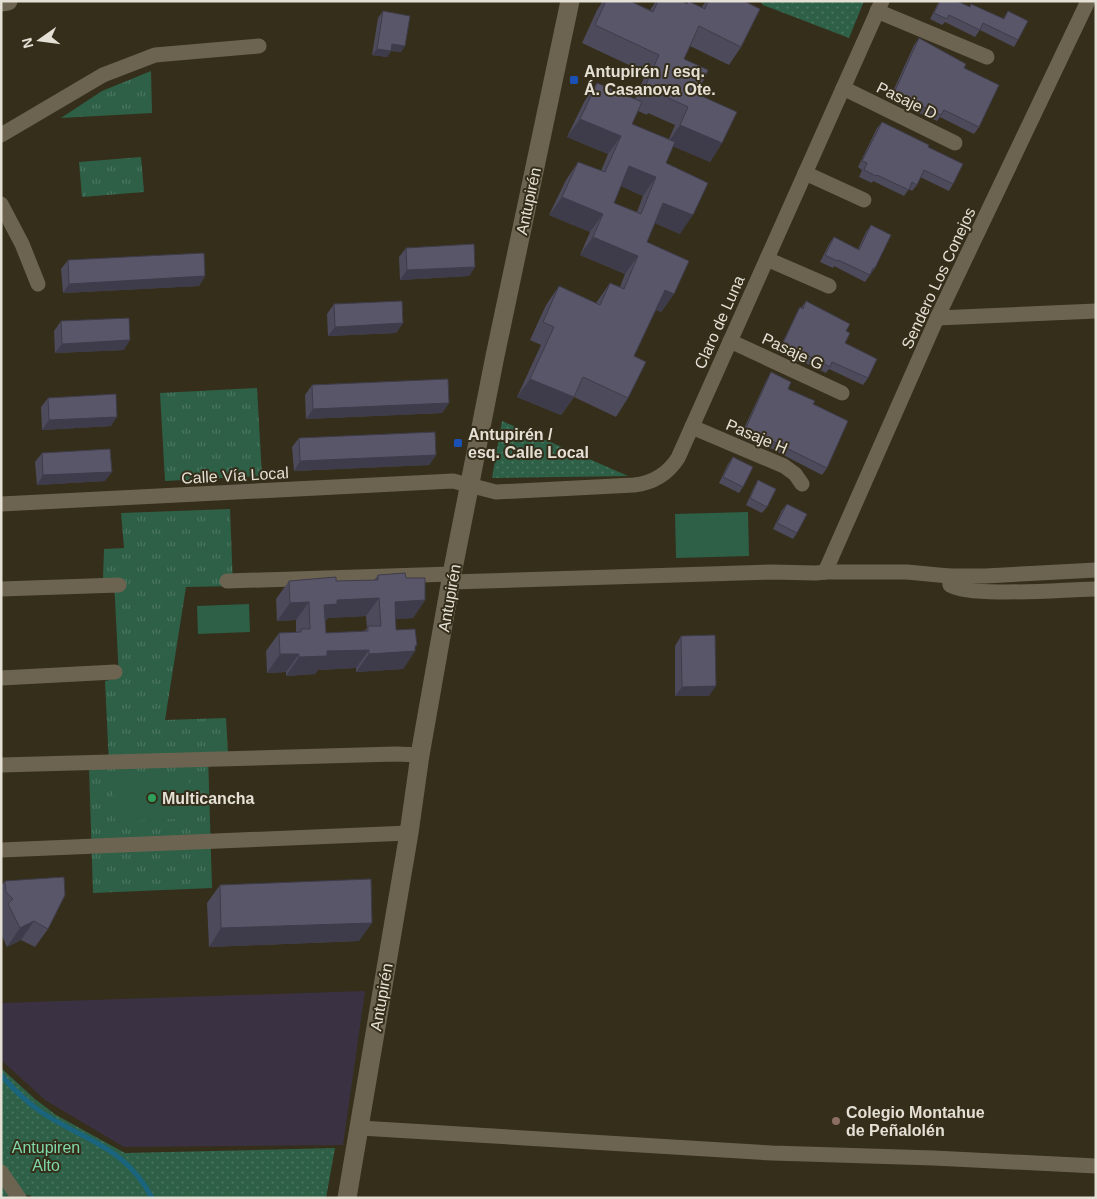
<svg xmlns="http://www.w3.org/2000/svg" width="1097" height="1199" font-family="Helvetica,sans-serif">
	<defs>
		<pattern id="grass-tufts" width="24" height="20" patternUnits="userSpaceOnUse" patternTransform="scale(1.25)"><rect width="24" height="20" fill="#2d6047"/><path d="M3 7l-1-3M5 7V3M7 7l1-3M15 17l-1-3M17 17v-4M19 17l1-3" fill="none" stroke="#4b7661"/></pattern>
		<pattern id="park-dots" width="8" height="8" patternUnits="userSpaceOnUse" patternTransform="scale(1.25)"><rect width="8" height="8" fill="#2d6047"/><path d="M2 2h.1M6 6h.1" fill="none" stroke="#4b7661" stroke-width="1.8" stroke-linecap="round"/></pattern>
	</defs>
	<rect width="100%" height="100%" fill="#352e1b"/>
	<polygon fill="#3a3243" points="365,991 343,1145 124,1147 45,1100 1,1060 1,1003"/>
	<g fill="url(#grass-tufts)">
		<polygon points="151,71 152,113 61,118 102,91"/>
		<polygon points="141,157 144,192 82,197 79,162"/>
		<polygon points="257,388 262,476 165,481 160,393"/>
		<polygon points="230,509 233,586 186,587 165,720 226,718 228,753 208,754 212,888 93,893 89,768 109,765 105,681 119,678 114,580 103,579 104,549 124,548 121,513"/>
	</g>
	<g fill="url(#park-dots)">
		<polygon points="760,1 864,1 849,38 763,5"/>
		<polygon points="502,421 628,476 492,478"/>
		<polygon points="1,1068 35,1099 56,1115 125,1153 335,1148 326,1198 32,1198 30,1195 1,1197"/>
	</g>
	<g fill="#2d6047">
		<polygon points="748,512 749,556 676,558 675,514"/>
		<polygon points="249,604 250,632 198,634 197,606"/>
		<polygon points="189,775 191,818 115,822 113,779"/>
	</g>
	<g fill="none" stroke-linecap="round" stroke-linejoin="round">
		<path stroke="#1b647d" stroke-width="5" d="M1,1075C13,1089 27,1102 41,1112C85,1141 125,1146 152,1198"/>
		<g stroke="#6c6450" stroke-width="15">
			<polyline points="877,11 987,57"/>
			<polyline points="843,88 955,143"/>
			<polyline points="1,135 103,75 155,55 259,46"/>
			<polyline points="805,173 864,200"/>
			<polyline points="1,204 22,244 38,284"/>
			<polyline points="767,259 829,286"/>
			<polyline points="937,318 1096,311"/>
			<polyline points="730,341 842,393"/>
			<polyline points="692,427 784,466 795,474 802,484"/>
			<path d="M1,504L453,481L496,492L634,485C653,483 667,475 678,458L882,1"/>
			<polyline points="825,572 937,318 1088,1"/>
			<path d="M949,576L950,585C972,598 1066,589 1096,589"/>
			<polyline points="227,581 452,574"/>
			<polyline points="451,582 771,572 816,573 825,572 907,572 949,576 985,576 1096,570"/>
			<polyline points="1,589 119,585"/>
			<polyline points="1,678 115,672"/>
			<polyline points="1,765 396,754 420,755"/>
			<polyline points="1,850 409,833"/>
			<polyline points="360,1128 772,1153 934,1158 1096,1166"/>
			<polyline points="1,1172 19,1198"/>
		</g>
		<g stroke="#6c6450" stroke-width="19">
			<polyline points="1,2 8,1"/>
			<polyline points="347,1198 409,833 420,755 452,574 495,356 570,1"/>
		</g>
	</g>
	<g fill="#4d4a5b" fill-rule="evenodd">
		<path d="M603,1H630L650,10L656,1H682L686,3L688,1L701,8L706,1H744L741,47L729,65L690,46L684,59L697,94L722,143L710,162L673,146L666,163L680,234L655,223L647,242L674,294L661,312L656,310L634,356L628,398L616,417L574,397L561,415L517,397L541,345L530,340L546,305L559,286L596,303L610,283L620,287L625,274L580,255L590,232L549,215L566,180L578,162L601,171L608,154L567,137L584,102L597,83L635,99L646,73L582,43L597,10ZM638,111L647,115L648,113L675,125L669,139L632,124ZM621,186L643,196L637,212L614,203Z"/>
		<polygon points="939,1 957,1 969,7 971,4 1003,19 1008,11 1018,40 1014,47 980,30 975,37 945,22 942,25 930,19"/>
		<polygon points="383,11 405,46 401,52 391,51 387,57 372,55 378,18"/>
		<polygon points="919,38 964,68 979,127 974,134 940,117 937,121 889,100 914,45"/>
		<polygon points="882,122 928,147 953,184 949,191 920,177 917,185 912,191 909,189 904,196 873,181 872,183 859,177 862,170 858,167 877,128"/>
		<polygon points="871,225 875,268 865,282 834,266 833,268 820,262 829,244 834,237 858,249 866,232"/>
		<polygon points="406,248 475,267 469,276 400,280 399,257"/>
		<polygon points="68,260 205,276 199,286 63,293 61,269"/>
		<polygon points="806,301 846,331 845,343 868,378 863,385 829,369 826,373 799,360 798,362 778,352 796,314 800,307 801,308"/>
		<polygon points="334,304 403,323 396,333 328,336 327,314"/>
		<polygon points="61,321 124,350 55,353 54,331"/>
		<polygon points="771,372 788,389 813,404 827,468 822,475 762,444 761,446 740,437 767,379"/>
		<polygon points="312,385 449,403 442,413 306,419 305,395"/>
		<polygon points="48,398 111,426 42,430 41,407"/>
		<polygon points="299,438 436,455 429,465 294,471 292,447"/>
		<polygon points="42,453 105,481 37,485 35,462"/>
		<polygon points="733,457 743,487 739,493 719,483 728,464"/>
		<polygon points="758,480 767,507 762,513 746,505 754,487"/>
		<polygon points="787,504 797,533 793,539 773,529 782,510"/>
		<path d="M378,575L406,578L425,600L413,618L395,619L396,630L415,648V651L403,669L356,672V668L318,670L315,674L286,676V672L267,673L266,651L279,633L296,632V620L277,621L276,599L289,581H336L374,580ZM366,616L367,628L364,631L326,633L325,621L328,618Z"/>
		<polygon points="681,636 709,696 675,696 675,646"/>
		<polygon points="5,881 48,929 35,947 21,940 7,947 1,934 1,886"/>
		<polygon points="220,885 359,941 209,947 207,903"/>
	</g>
	<g fill="#3e3c4a">
		<polygon points="392,44 405,46 401,52 388,50"/>
		<polygon points="377,49 391,51 387,57 372,55"/>
		<polygon points="580,119 621,136 608,154 567,137"/>
		<polygon points="680,125 722,143 710,162 667,144"/>
		<polygon points="629,166 656,177 643,196 616,184"/>
		<polygon points="562,197 603,214 590,232 549,215"/>
		<polygon points="663,203 693,215 680,234 650,221"/>
		<polygon points="593,237 638,256 625,274 580,255"/>
		<polygon points="475,267 469,276 400,280 407,270"/>
		<polygon points="205,276 199,286 63,293 69,284"/>
		<polygon points="665,290 674,294 661,312 652,308"/>
		<polygon points="403,323 396,333 328,336 335,327"/>
		<polygon points="130,340 124,350 55,353 62,344"/>
		<polygon points="530,379 574,397 561,415 517,397"/>
		<polygon points="449,403 442,413 306,419 313,409"/>
		<polygon points="117,417 111,426 42,430 49,420"/>
		<polygon points="436,455 429,465 294,471 300,461"/>
		<polygon points="112,472 105,481 37,485 43,475"/>
		<polygon points="379,598 366,616 328,618 324,623 324,605 337,600"/>
		<polygon points="425,600 413,618 382,620 395,602"/>
		<polygon points="309,602 296,620 277,621 290,603"/>
		<polygon points="417,645 413,651 415,651 403,669 356,672 369,654"/>
		<polygon points="369,650 356,668 318,670 315,674 286,676 299,657 327,651"/>
		<polygon points="280,654 299,654 286,672 267,673"/>
		<polygon points="716,686 709,696 675,696 682,687"/>
		<polygon points="34,921 21,940 7,947 20,928"/>
		<polygon points="372,923 359,941 209,947 221,928"/>
	</g>
	<g fill="#59566a" stroke="#3e3c4a" fill-rule="evenodd">
		<polygon points="606,1 630,1 653,12 658,1 682,1 687,4 688,1 705,9 708,1 744,1 760,9 741,47 699,26 684,59 708,70 697,94 737,112 722,143 680,125 688,107 660,94 659,96 644,89 659,55 595,25"/>
		<polygon points="940,1 957,1 970,7 971,4 1004,19 1008,11 1028,21 1018,40 983,23 980,30 949,15 947,19 934,13"/>
		<polygon points="383,11 410,16 405,46 392,44 391,51 377,49"/>
		<polygon points="919,38 966,64 964,68 999,85 979,127 944,110 941,115 894,93"/>
		<path d="M597,83L642,102L632,124L675,142L666,163L708,183L693,215L663,203L647,242L689,261L674,294L665,290L634,356L646,362L628,398L583,377L574,397L530,379L554,327L543,322L559,286L600,305L610,283L624,289L638,256L593,237L603,214L562,197L578,162L605,172L621,136L580,119ZM629,166L656,177L641,214L614,203Z"/>
		<polygon points="882,122 929,145 928,147 963,164 953,184 924,170 917,185 912,182 909,190 877,175 876,176 864,170 867,163 862,161"/>
		<polygon points="871,225 891,235 875,268 873,268 870,275 838,260 837,261 825,255 834,237 859,250"/>
		<polygon points="474,244 475,267 407,270 406,248"/>
		<polygon points="204,253 205,276 69,284 68,260"/>
		<polygon points="402,301 403,323 335,327 334,304"/>
		<polygon points="806,301 850,324 846,331 850,333 845,343 877,359 868,378 832,362 830,367 803,353 802,355 782,345 800,307 803,309"/>
		<polygon points="129,318 130,340 62,344 61,321"/>
		<polygon points="771,372 791,382 788,389 815,401 813,404 848,421 827,468 766,438 765,440 745,430"/>
		<polygon points="448,379 449,403 313,409 312,385"/>
		<polygon points="116,394 117,417 49,420 48,398"/>
		<polygon points="435,432 436,455 300,461 299,438"/>
		<polygon points="110,449 112,472 43,475 42,453"/>
		<polygon points="733,457 753,467 743,487 723,477"/>
		<polygon points="758,480 776,489 767,507 750,498"/>
		<polygon points="787,504 807,514 797,533 777,523"/>
		<path d="M405,573L406,578H425V600L395,602L396,630L415,629L417,645L415,646V651L369,654V650L327,651V656L299,657V654H280L279,633L301,632V629H310L309,602L290,603L289,581L336,577V581L378,580V575ZM379,598L381,626H368V631L326,633L324,605L337,604V600Z"/>
		<polygon points="715,635 716,686 682,687 681,636"/>
		<polygon points="64,877 65,895 48,929 34,921 20,928 8,904 13,899 6,892 5,881"/>
		<polygon points="371,879 372,923 221,928 220,885"/>
	</g>
	<g fill="#1a4fb4" stroke="#352e1b" stroke-width="2">
		<rect x="569" y="75" width="10" height="10" rx="2.5"/>
		<rect x="453" y="438" width="10" height="10" rx="2.5"/>
	</g>
	<circle fill="#2e9e5b" stroke="#352e1b" stroke-width="2" cx="152" cy="798" r="5"/>
	<circle fill="#8d6e63" stroke="#352e1b" stroke-width="2" cx="836" cy="1121" r="5"/>
	<g text-anchor="middle" stroke-width="4" stroke-linejoin="round" paint-order="stroke">
		<g font-size="16" font-weight="bold" fill="#e5e0d5" stroke="#352e1b" text-anchor="start">
			<text x="584" y="77">Antupirén / esq.<tspan x="584" dy="18">Á. Casanova Ote.</tspan></text>
			<text x="468" y="440">Antupirén /<tspan x="468" dy="18">esq. Calle Local</tspan></text>
			<text x="162" y="804">Multicancha</text>
			<text x="846" y="1118">Colegio Montahue<tspan x="846" dy="18">de Peñalolén</tspan></text>
		</g>
		<g font-size="16" fill="#e5e0d5" stroke="#352e1b">
			<text transform="translate(907 100) rotate(26)" y="6">Pasaje D</text>
			<text transform="translate(528 201) rotate(-78)" y="6">Antupirén</text>
			<text transform="translate(938 278) rotate(-65)" y="6">Sendero Los Conejos</text>
			<text transform="translate(719 322) rotate(-66)" y="6">Claro de Luna</text>
			<text transform="translate(793 351) rotate(25)" y="6">Pasaje G</text>
			<text transform="translate(757 436) rotate(23)" y="6">Pasaje H</text>
			<text transform="translate(235 475) rotate(-3)" y="6">Calle Vía Local</text>
			<text transform="translate(449 598) rotate(-80)" y="6">Antupirén</text>
			<text transform="translate(381 997) rotate(-80)" y="6">Antupirén</text>
		</g>
		<g font-size="16" fill="#7fd9ab" stroke="#352e1b">
			<text x="46" y="1153">Antupiren<tspan x="46" dy="18">Alto</tspan></text>
		</g>
	</g>
	<rect width="1097" height="1199" fill="none" stroke="#e5e0d5" stroke-width="5"/>
	<g transform="translate(40 40) rotate(256)" stroke="#352e1b" stroke-width="4" paint-order="stroke">
	<path d="M0-4L9 19L0 12L-9 19Z" fill="#e5e0d5"/>
	<text y="-8" font-size="14" font-weight="bold" text-anchor="middle" fill="#e5e0d5">N</text>
	</g>
</svg>
